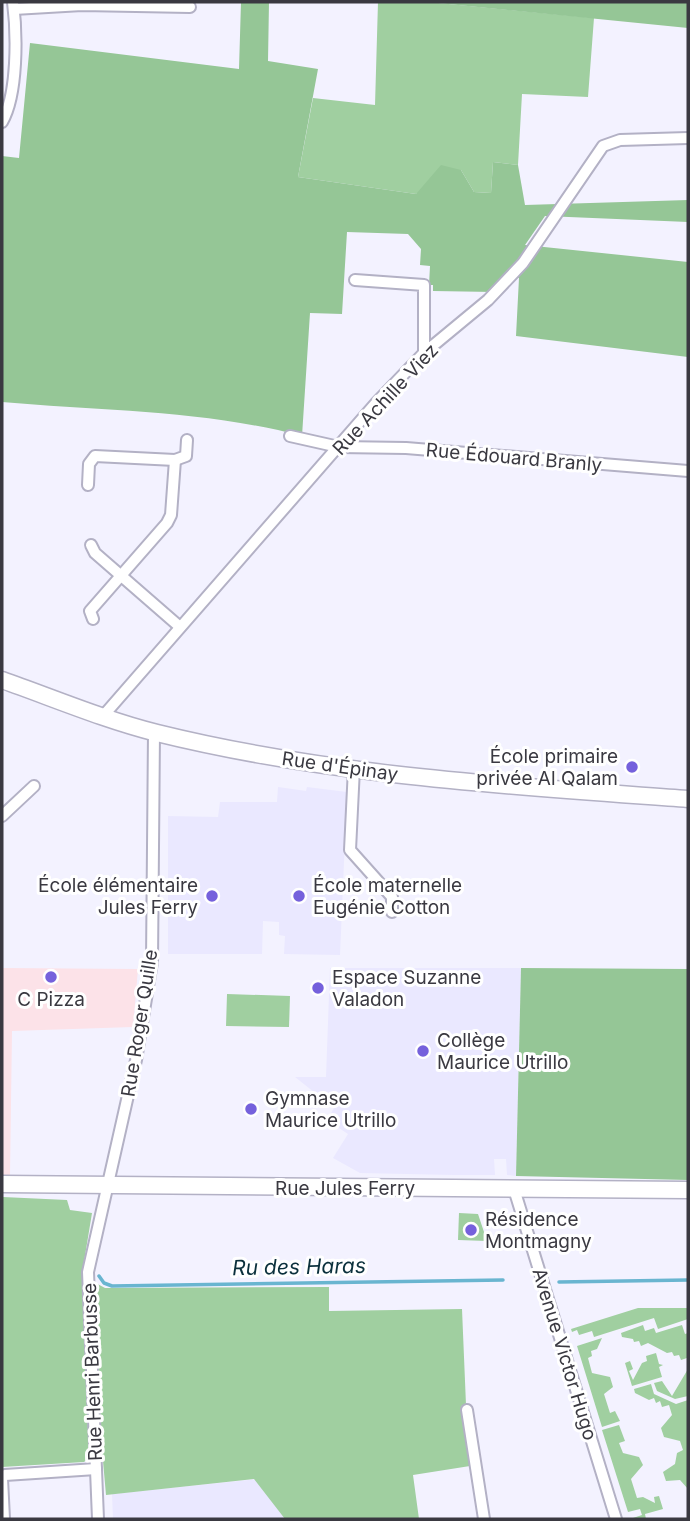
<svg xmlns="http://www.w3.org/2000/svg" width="690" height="1521" font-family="Inter,sans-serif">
	<rect width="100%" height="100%" fill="#f3f2ff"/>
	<polygon fill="#fce2e8" points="2,968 138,969 133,1027 12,1031 10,1175 2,1175"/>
	<g fill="#eae8ff">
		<polygon points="278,787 306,791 307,787 347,792 340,955 284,954 285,936 279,935 279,922 263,921 262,954 168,954 168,816 218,817 220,802 277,802"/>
		<polygon points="330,968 521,968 516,1176 507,1175 506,1159 494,1159 495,1175 454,1175 360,1173 333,1158 348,1134 327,1120 334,1108 295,1077 326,1077"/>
		<polygon points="297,1475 299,1519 113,1519 112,1494"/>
	</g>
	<g fill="#a0cfa0">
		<polygon points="378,2 428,2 594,18 588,97 522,94 518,165 493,162 491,193 474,192 461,170 416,194 298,177 313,98 375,105"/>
		<polygon points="227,994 290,996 289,1027 226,1026"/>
		<polygon points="3,1197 67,1200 70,1210 92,1213 82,1274 89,1458 84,1462 2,1467"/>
		<polygon points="459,1213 478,1214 487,1241 458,1240"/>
		<polygon points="92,1281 105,1288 329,1287 329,1311 462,1309 466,1405 461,1406 470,1466 413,1475 419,1519 285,1519 254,1479 106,1495 98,1405"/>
		<polygon points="638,1308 688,1308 688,1319 658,1329 654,1318 594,1337 592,1331 579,1335 577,1330 572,1332 571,1329"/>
		<polygon points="643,1325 645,1331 654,1328 656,1333 682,1325 685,1334 688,1333 688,1361 687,1358 681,1360 679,1355 674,1356 672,1352 667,1353 648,1343 641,1346 639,1341 634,1342 633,1339 622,1337 621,1333"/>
		<polygon points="602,1338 597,1349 591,1351 592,1356 588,1358 592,1373 610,1377 613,1387 604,1394 610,1413 615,1411 620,1421 602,1427 577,1346"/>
		<polygon points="656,1353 659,1364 663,1365 659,1367 662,1377 632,1386 625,1363 630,1361 633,1369 629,1371 633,1380 642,1363 647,1361 646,1356"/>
		<polygon points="688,1369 688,1396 675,1399 657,1391 654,1383 662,1381 672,1396"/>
		<polygon points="651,1384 654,1394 676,1404 688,1400 688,1489 680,1480 666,1481 663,1472 675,1464 677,1453 683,1450 680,1441 664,1437 661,1428 672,1415 669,1405 662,1407 660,1401 656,1403 654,1398 649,1400 635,1393 634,1389"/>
		<polygon points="619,1425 625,1441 619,1443 623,1453 639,1457 643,1465 631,1479 637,1498 643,1497 655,1503 654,1497 659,1496 663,1509 645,1514 646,1519 630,1519 642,1515 640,1509 628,1512 602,1430"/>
	</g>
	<g fill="#95c696">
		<path d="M241,2H269L268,61L318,69L298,177L416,194L441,165L461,170L474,192L491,193L493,162L518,165L525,205L688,200V222L545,216L525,245L688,262V357L516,336L519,278L506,275L494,292L433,291V285H429L430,266L420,265L421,249L408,234L347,232L342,314L310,313L302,436C204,410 103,411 2,402V156L19,158L30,43L239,69Z"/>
		<polygon points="428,2 688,2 688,28"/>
		<polygon points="521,968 688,969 688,1180 516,1176"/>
	</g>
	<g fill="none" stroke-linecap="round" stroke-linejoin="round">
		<g stroke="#69b5d0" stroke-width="3.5">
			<polyline points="99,1276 104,1283 112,1286 503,1280"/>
			<polyline points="559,1282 688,1280"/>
		</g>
		<defs>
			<g id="street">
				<polyline points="14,9 82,5 190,7"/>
				<path d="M2,122C18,94 17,34 13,2"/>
				<polyline points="355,280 424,285 424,353"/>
				<polyline points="290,436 339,447 406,448 688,471"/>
				<polyline points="88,485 89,464 95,456 175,460 186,456 187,440"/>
				<polyline points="91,545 95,553 180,627"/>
				<polyline points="93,619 90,611 167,523 171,515 175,460"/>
				<polyline points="104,715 376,403 424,353 488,300 523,263 603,146 620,140 688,138"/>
				<polyline points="354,768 350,850 392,897 392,912"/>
				<polyline points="2,816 34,786"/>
				<polyline points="514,1189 616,1519"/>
				<polyline points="467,1410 484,1519"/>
				<polyline points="2,1478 5,1475 96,1469"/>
				<polyline points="2,1478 4,1519"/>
				<polyline points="98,1519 88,1272 136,1060 152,962 154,732"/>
			</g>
			<g id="secondary">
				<path d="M2,680C53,698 105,720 157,733C331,776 511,786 688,799"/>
				<polyline points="2,1184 688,1190"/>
			</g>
		</defs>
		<use href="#street" stroke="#b3b1c5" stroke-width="14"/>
		<use href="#secondary" stroke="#b3b1c5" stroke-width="19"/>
		<use href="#street" stroke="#fff" stroke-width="10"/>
		<use href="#secondary" stroke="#fff" stroke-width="16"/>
	</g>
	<g fill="#7561dc" stroke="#fff" stroke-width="2.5">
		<circle cx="632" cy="767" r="7"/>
		<circle cx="212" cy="896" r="7"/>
		<circle cx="299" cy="896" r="7"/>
		<circle cx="51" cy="977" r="7"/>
		<circle cx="318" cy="988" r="7"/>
		<circle cx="423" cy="1051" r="7"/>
		<circle cx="251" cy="1109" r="7"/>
		<circle cx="471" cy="1230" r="7"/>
	</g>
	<g text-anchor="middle" stroke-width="6" stroke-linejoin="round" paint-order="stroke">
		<g font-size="19" fill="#3a3941" stroke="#fff">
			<text transform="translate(385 399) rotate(-47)" y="7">Rue Achille Viez</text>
			<text transform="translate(514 457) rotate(5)" y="7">Rue Édouard Branly</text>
			<text transform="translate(340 766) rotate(8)" y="7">Rue d'Épinay</text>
			<text transform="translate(139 1023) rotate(-81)" y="7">Rue Roger Quille</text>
			<text x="345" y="1195">Rue Jules Ferry</text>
			<text transform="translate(565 1354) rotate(73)" y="7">Avenue Victor Hugo</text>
			<text transform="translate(92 1372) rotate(-92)" y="7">Rue Henri Barbusse</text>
		</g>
		<g font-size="19" fill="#3a3941" stroke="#fff" text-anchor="start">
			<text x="618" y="763" text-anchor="end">École primaire<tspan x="618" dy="22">privée Al Qalam</tspan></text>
			<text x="198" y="892" text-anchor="end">École élémentaire<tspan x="198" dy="22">Jules Ferry</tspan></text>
			<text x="313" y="892">École maternelle<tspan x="313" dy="22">Eugénie Cotton</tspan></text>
			<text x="332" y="984">Espace Suzanne<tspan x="332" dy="22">Valadon</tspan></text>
			<text x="51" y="1006" text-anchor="middle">C Pizza</text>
			<text x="437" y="1047">Collège<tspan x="437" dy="22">Maurice Utrillo</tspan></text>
			<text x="265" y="1105">Gymnase<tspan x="265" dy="22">Maurice Utrillo</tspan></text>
			<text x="485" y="1226">Résidence<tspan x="485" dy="22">Montmagny</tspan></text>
		</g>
		<g font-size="21" font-style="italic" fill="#0b303c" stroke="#fff">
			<text transform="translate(299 1267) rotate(-1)" y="7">Ru des Haras</text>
		</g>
	</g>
	<rect width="690" height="1521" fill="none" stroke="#3a3941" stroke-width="7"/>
</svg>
